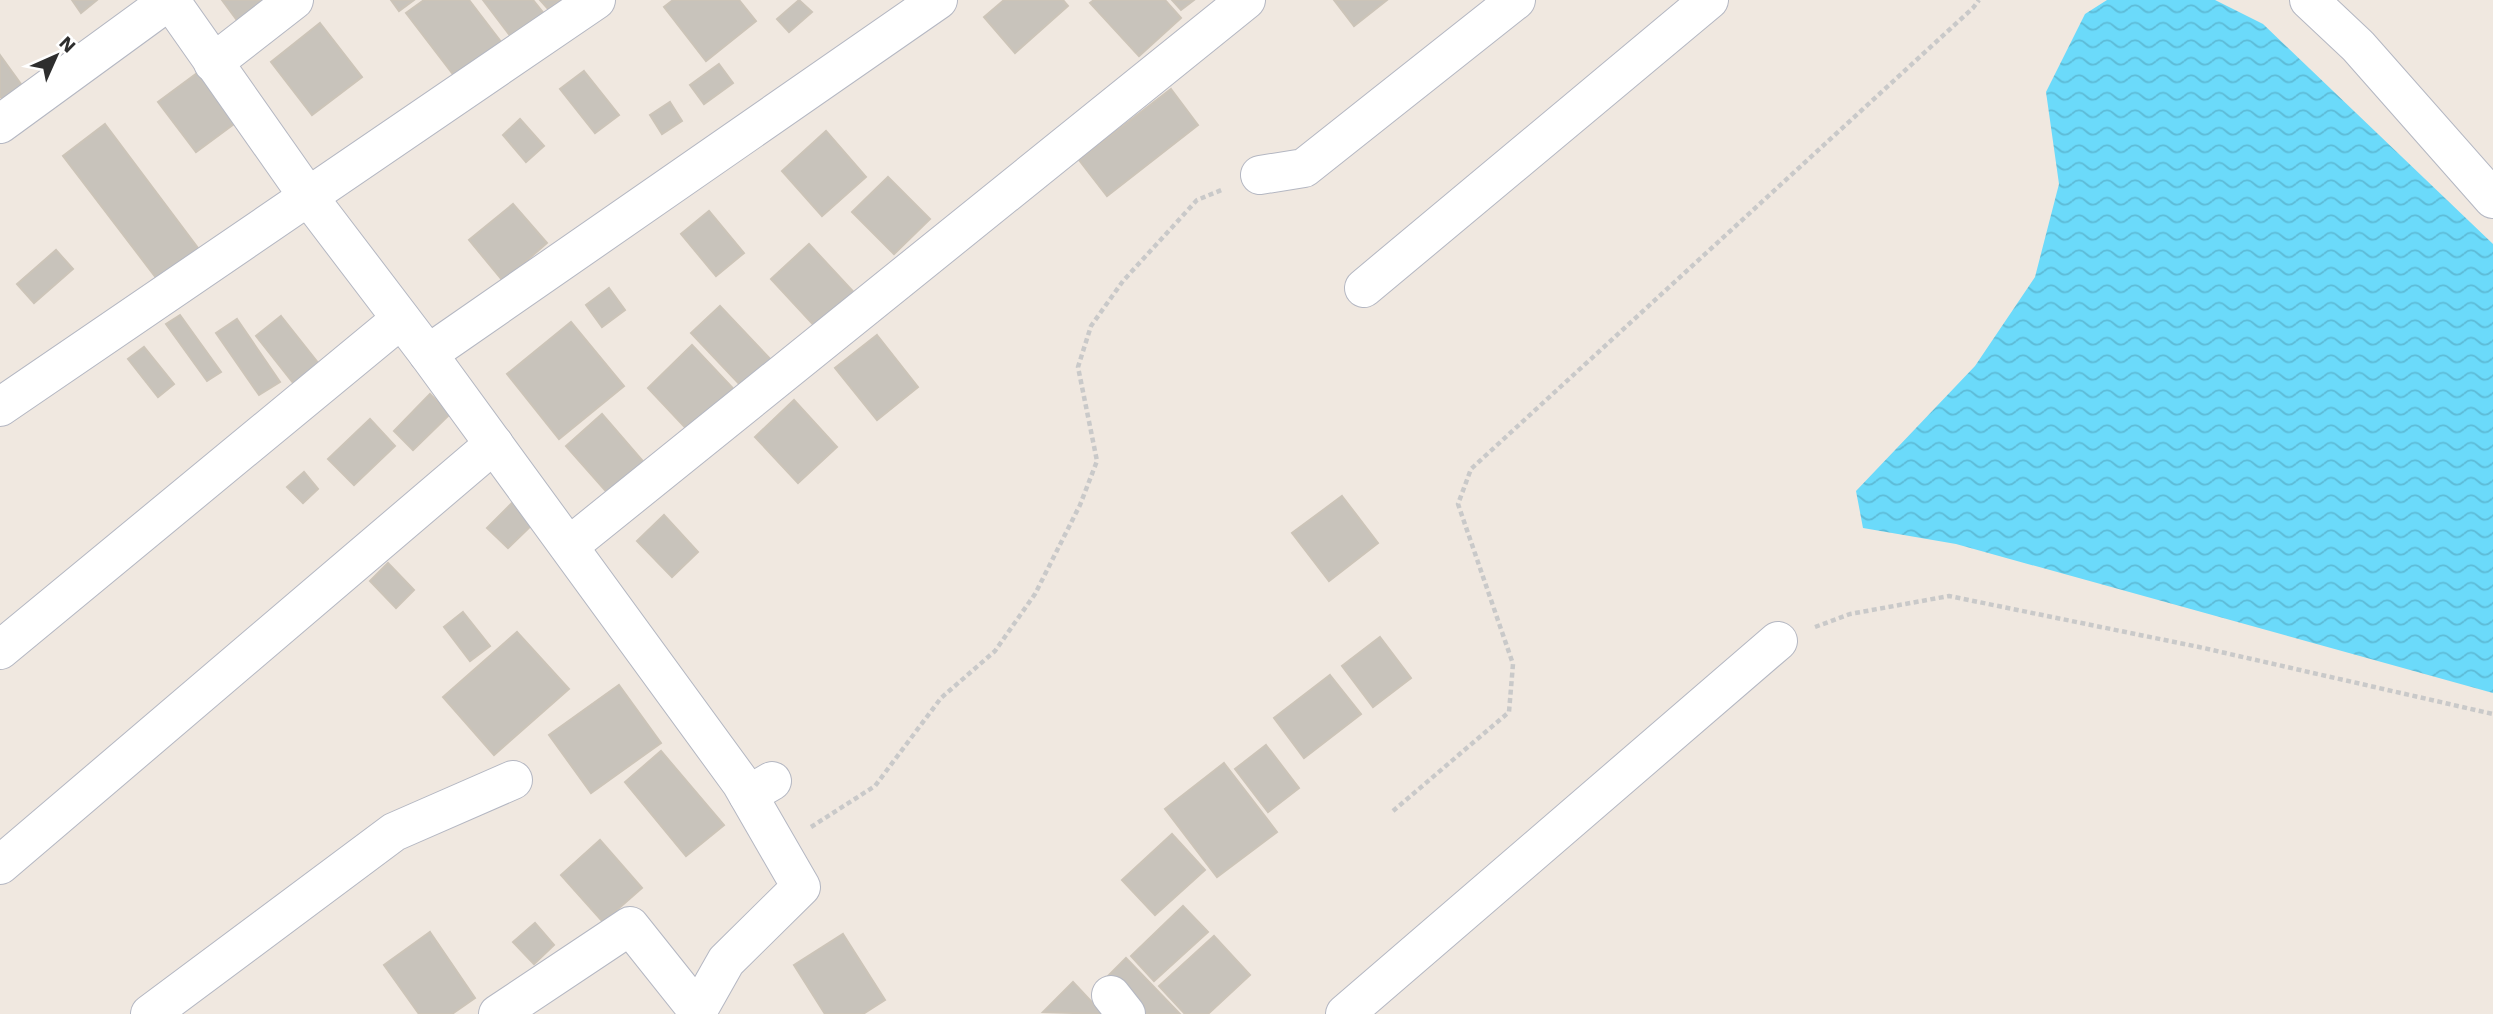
<svg xmlns="http://www.w3.org/2000/svg" width="2493" height="1014" font-family="'Work Sans',sans-serif">
	<defs>
		<pattern id="water-waves" width="16" height="10" patternUnits="userSpaceOnUse" patternTransform="scale(1.75)"><rect width="16" height="10" fill="#6bdafa"/><path d="M0 5q4-4 8 0t8 0" fill="none" stroke="#5dbbd7"/></pattern>
	</defs>
	<rect width="100%" height="100%" fill="#f0e8e0"/>
	<polygon fill="url(#water-waves)" points="2107,0 2215,0 2263,24 2493,244 2493,693 1956,544 1863,528 1856,491 1975,366 2035,277 2059,184 2046,92 2085,14"/>
	<g fill="#c8c3bb" stroke="#ccc4b8" stroke-width="2">
		<polygon points="72,0 97,0 81,13"/>
		<polygon points="222,0 267,0 239,23"/>
		<polygon points="391,0 414,0 399,11"/>
		<polygon points="424,0 469,0 505,47 459,82 406,13"/>
		<polygon points="483,0 533,0 546,16 514,41"/>
		<polygon points="540,0 560,0 548,9"/>
		<polygon points="673,0 739,0 756,21 706,61 664,7"/>
		<polygon points="799,0 812,12 789,32 777,19"/>
		<polygon points="1004,0 1063,0 1068,6 1015,53 984,17"/>
		<polygon points="1094,0 1165,0 1181,18 1139,56 1090,3"/>
		<polygon points="1172,0 1194,0 1181,10"/>
		<polygon points="1334,0 1387,0 1354,26"/>
		<polygon points="320,23 362,77 312,115 271,62"/>
		<polygon points="0,55 26,91 7,105 0,96"/>
		<polygon points="719,64 733,83 704,104 690,85"/>
		<polygon points="200,71 238,121 196,152 158,102"/>
		<polygon points="584,71 619,115 595,133 560,89"/>
		<polygon points="1171,89 1198,125 1107,196 1079,160"/>
		<polygon points="670,102 682,121 662,134 650,115"/>
		<polygon points="520,119 544,146 526,162 503,135"/>
		<polygon points="105,124 198,248 157,279 63,156"/>
		<polygon points="826,131 866,177 822,216 782,171"/>
		<polygon points="888,177 930,219 894,254 852,212"/>
		<polygon points="513,204 547,243 503,281 469,240"/>
		<polygon points="709,211 744,253 716,276 681,234"/>
		<polygon points="809,244 860,299 822,334 771,279"/>
		<polygon points="56,250 73,269 34,303 17,284"/>
		<polygon points="609,288 625,310 602,327 586,305"/>
		<polygon points="720,306 774,363 745,390 691,333"/>
		<polygon points="180,315 221,372 207,381 166,324"/>
		<polygon points="281,316 323,369 298,389 256,336"/>
		<polygon points="237,319 280,382 259,395 216,333"/>
		<polygon points="571,322 624,386 559,439 507,374"/>
		<polygon points="877,335 918,387 877,420 835,368"/>
		<polygon points="692,345 742,398 697,440 648,388"/>
		<polygon points="144,347 174,384 158,397 128,359"/>
		<polygon points="430,394 450,414 413,450 394,431"/>
		<polygon points="794,400 837,447 798,483 755,437"/>
		<polygon points="602,414 647,466 612,498 566,446"/>
		<polygon points="370,419 395,446 354,485 328,459"/>
		<polygon points="304,472 318,489 303,503 287,487"/>
		<polygon points="1342,496 1378,543 1329,581 1292,533"/>
		<polygon points="517,498 538,519 508,548 487,528"/>
		<polygon points="664,515 698,552 672,577 637,541"/>
		<polygon points="388,563 414,590 396,608 370,581"/>
		<polygon points="463,612 490,646 470,661 444,627"/>
		<polygon points="517,632 569,689 494,755 443,697"/>
		<polygon points="1380,637 1411,678 1373,707 1342,666"/>
		<polygon points="1330,675 1361,714 1304,758 1274,718"/>
		<polygon points="619,685 661,743 591,793 549,735"/>
		<polygon points="1266,745 1299,788 1268,812 1235,769"/>
		<polygon points="661,751 724,825 686,856 625,782"/>
		<polygon points="1224,763 1277,832 1217,877 1165,809"/>
		<polygon points="1172,834 1205,870 1155,915 1122,880"/>
		<polygon points="600,840 642,888 603,922 561,875"/>
		<polygon points="1183,906 1208,932 1154,981 1131,956"/>
		<polygon points="535,923 554,945 534,964 513,942"/>
		<polygon points="430,932 475,998 452,1014 419,1014 384,965"/>
		<polygon points="843,934 885,1000 863,1014 825,1014 794,965"/>
		<polygon points="1214,936 1250,975 1208,1014 1185,1014 1159,986"/>
		<polygon points="1126,958 1180,1014 1141,1014 1106,978"/>
		<polygon points="1073,982 1103,1014 1043,1012"/>
	</g>
	<g fill="none" stroke-linecap="round" stroke-linejoin="round">
		<defs>
			<g id="street">
				<polyline points="2309,0 2358,46 2493,199"/>
				<polyline points="213,63 294,0"/>
				<polyline points="0,124 170,0"/>
				<polyline points="1260,175 1304,168 1516,0"/>
				<polyline points="1364,288 1709,0"/>
				<polyline points="428,354 938,0"/>
				<polyline points="0,407 596,0"/>
				<polyline points="569,546 1246,0"/>
				<polyline points="0,650 401,319"/>
				<polyline points="748,795 772,781"/>
				<polyline points="0,865 494,444"/>
				<polyline points="1111,995 1126,1014"/>
				<polyline points="150,1014 394,832 513,780"/>
				<polyline points="498,1014 630,926 697,1010"/>
				<polyline points="1345,1014 1778,641"/>
			</g>
			<polyline id="secondary" points="170,0 307,195 428,354 741,783 801,887 726,961 696,1014"/>
		</defs>
		<use href="#street" stroke="#b4b7c2" stroke-width="40"/>
		<use href="#secondary" stroke="#b4b7c2" stroke-width="40"/>
		<g stroke="#c9c9c9" stroke-width="4.5" stroke-dasharray="5 3.5" stroke-linecap="butt">
			<polyline points="1815,627 1850,614 1949,596 2199,647 2493,714"/>
			<polyline points="1393,811 1509,712 1513,664 1458,504 1471,469 1973,8 1979,0"/>
			<polyline points="811,827 875,786 941,698 995,651 1035,594 1080,505 1097,461 1078,367 1091,326 1123,281 1197,200 1224,189"/>
		</g>
		<use href="#street" stroke="#fff" stroke-width="38"/>
		<use href="#secondary" stroke="#fff" stroke-width="38"/>
	</g>
	<g transform="translate(56 56) rotate(45)" stroke="#ffffff" stroke-width="5" paint-order="stroke">
	<path d="M0-5L12 26L0 18L-12 26Z" fill="#2e2e2e"/>
	<text y="-10" font-size="19" font-weight="bold" text-anchor="middle" fill="#2e2e2e">N</text>
	</g>
</svg>
